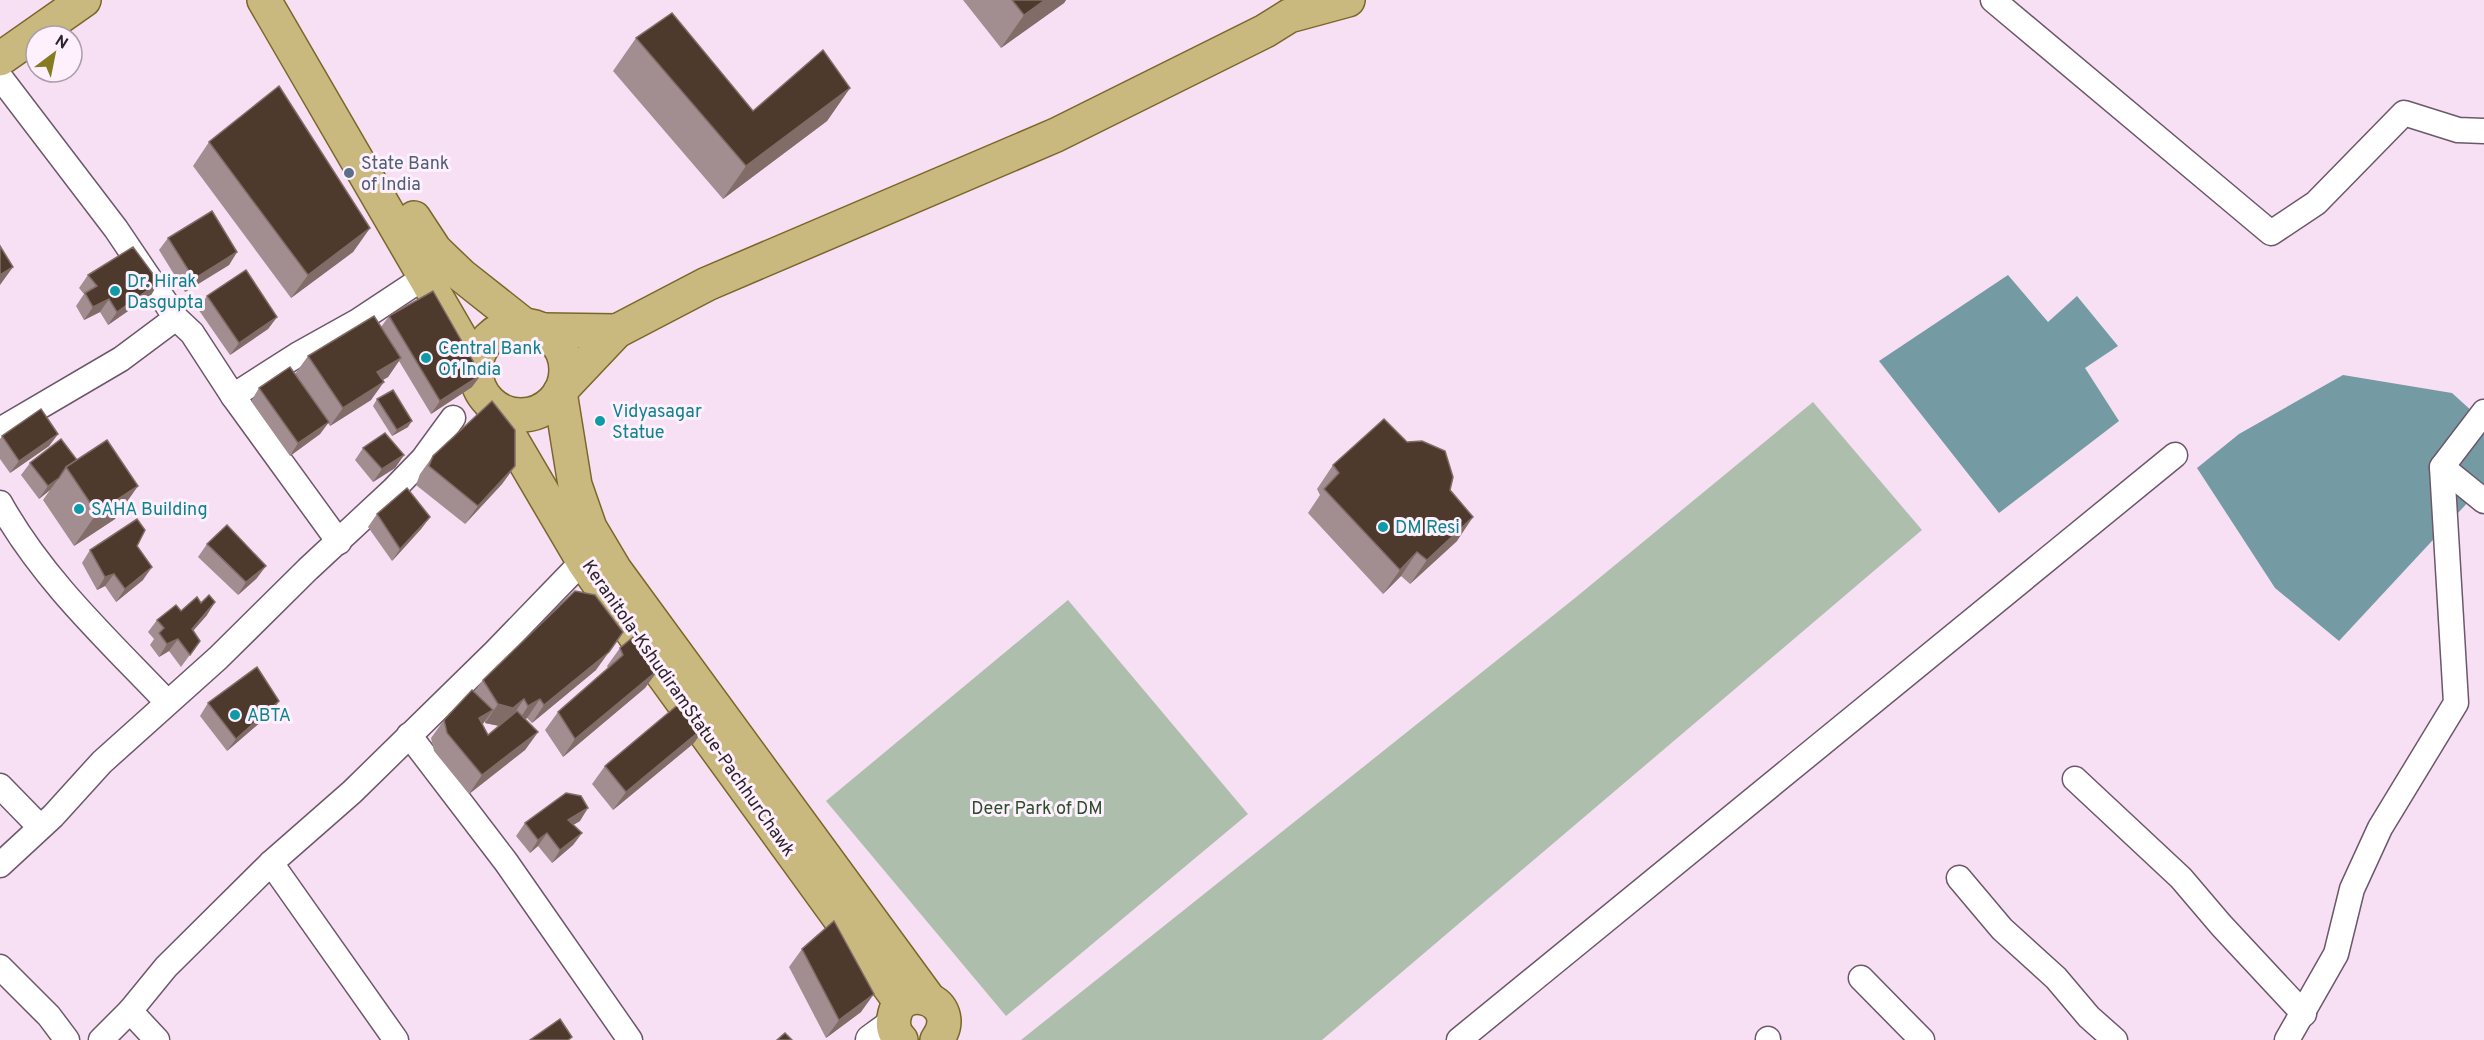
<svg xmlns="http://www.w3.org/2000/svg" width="2484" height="1040" font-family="Overpass,sans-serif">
	<rect width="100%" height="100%" fill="#f7e0f4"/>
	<g fill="#adbfac">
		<polygon points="1813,402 1922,530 1322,1040 1021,1040 1575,598"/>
		<polygon points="1068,600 1248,814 1006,1016 826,801"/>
	</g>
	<g fill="#749ba3">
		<polygon points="2008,275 2048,322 2077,296 2118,346 2085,368 2119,421 1999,513 1879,361"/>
		<polygon points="2343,375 2452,393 2484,422 2484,485 2339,641 2275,588 2197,468 2239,434"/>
	</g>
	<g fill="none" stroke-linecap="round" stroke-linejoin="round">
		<defs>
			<g id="minor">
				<polyline points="1993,0 2271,233 2316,203 2404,113 2458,130 2484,131"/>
				<polyline points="0,77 116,229 176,318 192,333 233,396 339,542"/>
				<polyline points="233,396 297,355 358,321 426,276"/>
				<polyline points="0,430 121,359 176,318"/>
				<polyline points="2442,467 2484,501"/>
				<path d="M0,503C42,579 108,640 167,702"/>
				<polyline points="409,735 506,862 630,1040"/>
				<polyline points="2075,779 2181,878 2221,925 2304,1014"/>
				<polyline points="0,786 40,827"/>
				<polyline points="271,863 396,1040"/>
				<polyline points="0,865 53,816 102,762 218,658 308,569 393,490 423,459 453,418"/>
				<polyline points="1959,878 2002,929 2056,978 2089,1017 2115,1040"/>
				<polyline points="0,967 49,1016 67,1040"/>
				<polyline points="1861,978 1922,1040"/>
				<polyline points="130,1011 166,967 271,863 352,792 495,652 583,561"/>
				<polyline points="1768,1039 1768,1040"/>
				<polyline points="101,1040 130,1011 157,1040"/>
				<polyline points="1459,1040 2175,455"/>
				<polyline points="2287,1040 2336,954 2352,889 2380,828 2456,703 2442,467 2484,412"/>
			</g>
			<polyline id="tertiary" points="871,1040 893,1024"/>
			<g id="primary">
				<polyline points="264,0 476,365"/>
				<polyline points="0,59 84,0"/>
				<polyline points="414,218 435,250 461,275 523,324"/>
				<circle cx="521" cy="370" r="45"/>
				<polyline points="544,330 617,331"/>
				<polyline points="564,387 617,331 707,284 1056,135 1265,31 1289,16 1348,0"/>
				<polyline points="560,392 575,485 590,528 615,570 928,998"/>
				<polyline points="492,406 583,561 642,646 901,1003"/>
				<path d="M901,1040C895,1034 892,1027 894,1018C899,979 965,1000 937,1040"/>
			</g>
		</defs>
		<use href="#minor" stroke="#6c586a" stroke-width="27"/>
		<use href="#tertiary" stroke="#6c586a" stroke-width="33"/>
		<use href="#primary" stroke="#7b662a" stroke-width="36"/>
		<use href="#minor" stroke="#fff" stroke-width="24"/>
		<use href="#tertiary" stroke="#fff" stroke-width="30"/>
		<use href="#primary" stroke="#cab97f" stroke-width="33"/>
	</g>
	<g fill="#a28d90" fill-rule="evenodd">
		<polygon points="963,0 1066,0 1064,3 1001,48"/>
		<polygon points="636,38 753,111 850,88 827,121 723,199 613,71"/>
		<polygon points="209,142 370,228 353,252 291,298 193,166"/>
		<polygon points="168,238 237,252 229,265 185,292 159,250"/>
		<polygon points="88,275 159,282 151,295 108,325 100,312 84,320 76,306 84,294 79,288"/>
		<polygon points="207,296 277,317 268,329 230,355 198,309"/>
		<polygon points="389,316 472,387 431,414 399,361 388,377 382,380 371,400 330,426 328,423 320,434 290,456 251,401 259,388 295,374 308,356 381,327"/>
		<polygon points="377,399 408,427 392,436 373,406"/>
		<polygon points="58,434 49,446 10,473 0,459 0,439 2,436"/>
		<polygon points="61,439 115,519 74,546 43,500 50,490 39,499 21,475 30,463"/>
		<polygon points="363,448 404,455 395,468 373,482 355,460"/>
		<polygon points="433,456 515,466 502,484 465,524 416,485 420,474"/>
		<polygon points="1333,465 1450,490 1457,541 1410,584 1401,576 1383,594 1308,513 1320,495 1317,489"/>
		<polygon points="377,514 430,517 421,529 392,561 368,527"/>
		<polygon points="207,544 257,578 238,595 198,557"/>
		<polygon points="137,546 143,580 116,602 105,586 97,590 82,563 90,550"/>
		<polygon points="181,611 207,615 193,631 200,641 181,667 169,651 159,657 150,645 154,639 148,632 157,620"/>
		<polygon points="620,648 658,670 645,688 563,757 545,730 558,712 608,668 607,666"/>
		<path d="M596,670L532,723L527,718L525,719L538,732L525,750L469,794L434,751L431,738L444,720L474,692L483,680ZM485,721V723L499,726L488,735L482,724Z"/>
		<polygon points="279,701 270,714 227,751 200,716 208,703"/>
		<polygon points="694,743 613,810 592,784 605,766"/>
		<polygon points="580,821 573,825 582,833 573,845 552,863 538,846 530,853 516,836 525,823"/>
		<polygon points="802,949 861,1012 826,1038 789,967"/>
	</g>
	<g fill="#816c68">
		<polygon points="1045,0 1066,0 1064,3 1001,48 1024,15"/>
		<polygon points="850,88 827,121 723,199 746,166"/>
		<polygon points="370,228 353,252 291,298 308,275"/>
		<polygon points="237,252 229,265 185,292 194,279"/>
		<polygon points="13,267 0,285 0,275"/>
		<polygon points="159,282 151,295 108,325 117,312"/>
		<polygon points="109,299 100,312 84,320 93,307"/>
		<polygon points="277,317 268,329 230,355 239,343"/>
		<polygon points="401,358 388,377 365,391 377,372"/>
		<polygon points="481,375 472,387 431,414 440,401"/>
		<polygon points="384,382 371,400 330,426 343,408"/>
		<polygon points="412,421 408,427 392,436 397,430"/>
		<polygon points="329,422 320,434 290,456 298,443"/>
		<polygon points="58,434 49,446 10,473 19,461"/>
		<polygon points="404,455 395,468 373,482 382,469"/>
		<polygon points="515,466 502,484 465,524 478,506"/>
		<polygon points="59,478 50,490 39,499 48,486"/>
		<polygon points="138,486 115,519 74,546 97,513"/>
		<polygon points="430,517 421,529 392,561 400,549"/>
		<polygon points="1473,517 1457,541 1410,584 1427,560"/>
		<polygon points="1417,552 1401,576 1383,594 1400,570"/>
		<polygon points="266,566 257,578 238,595 246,582"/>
		<polygon points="152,567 143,580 116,602 125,589"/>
		<polygon points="114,574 105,586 97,590 105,577"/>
		<polygon points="215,602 207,615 183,642 192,629"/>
		<polygon points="178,639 169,651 159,657 167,644"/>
		<polygon points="609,652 596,670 532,723 544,705"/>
		<polygon points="658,670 645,688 563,757 575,739"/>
		<polygon points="524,699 511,718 500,726 485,723 498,704"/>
		<polygon points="540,699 527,718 516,725 528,706"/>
		<polygon points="279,701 270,714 227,751 236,739"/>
		<polygon points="493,710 480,728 479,718"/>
		<polygon points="707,725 694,743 613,810 626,792"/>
		<polygon points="538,732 525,750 469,794 482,775"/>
		<polygon points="588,808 580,821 559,833 568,820"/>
		<polygon points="547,833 538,846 530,853 538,840"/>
		<polygon points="582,833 573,845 552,863 560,850"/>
		<polygon points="874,994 861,1012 826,1038 839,1020"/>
	</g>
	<g fill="#4e3a2c" stroke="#816c68" stroke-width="1.5">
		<polygon points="1012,0 1045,0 1024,15"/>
		<polygon points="672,13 753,111 823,50 850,88 746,166 636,38"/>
		<polygon points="279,86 370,228 308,275 209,142"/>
		<polygon points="212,211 237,252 194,279 168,238"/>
		<polygon points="0,246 13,267 0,275"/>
		<polygon points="133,247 159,282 117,312 109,299 93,307 85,293 97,286 88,275"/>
		<polygon points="246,270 277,317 239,343 207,296"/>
		<polygon points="433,291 481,375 440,401 389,316"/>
		<polygon points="374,316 401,358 377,372 384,382 343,408 308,356"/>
		<polygon points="290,367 329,422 298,443 259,388"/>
		<polygon points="393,390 412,421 397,430 377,399"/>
		<polygon points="492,401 515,430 515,466 478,506 429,466 433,456"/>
		<polygon points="41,409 58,434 19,461 2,436"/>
		<polygon points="1384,419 1407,442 1422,441 1445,451 1453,477 1450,490 1473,517 1427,560 1417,552 1400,570 1324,489 1339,473 1333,465"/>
		<polygon points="385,433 404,455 382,469 363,448"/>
		<polygon points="61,439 77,460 66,467 59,478 48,486 30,463"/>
		<polygon points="107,440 138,486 97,513 66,467"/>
		<polygon points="407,488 430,517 400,549 377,514"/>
		<polygon points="137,519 145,530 137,546 152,567 125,589 114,574 105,577 90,550"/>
		<polygon points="227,525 266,566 246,582 207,544"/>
		<polygon points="575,591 595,595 623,632 609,652 544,705 540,699 528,706 524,699 513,708 498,704 483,680"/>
		<polygon points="209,595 215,602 192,629 200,641 190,655 178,639 167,644 159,633 164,628 157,620 176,605 181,611 197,597 201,603"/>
		<polygon points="633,637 658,670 575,739 558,712 623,655 620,648"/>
		<polygon points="257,667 279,701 236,739 208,703"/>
		<polygon points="472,690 493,710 479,718 488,735 517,711 538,732 482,775 447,733 444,720"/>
		<polygon points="686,698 707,725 626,792 605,766"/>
		<polygon points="566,793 581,796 588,808 568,820 582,833 560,850 547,833 538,840 525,823"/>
		<polygon points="834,921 874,994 839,1020 802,949"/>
		<polygon points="560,1019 572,1037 568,1040 530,1040"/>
		<polygon points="785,1033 792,1040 777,1040"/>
	</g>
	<circle fill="#5c6f8a" stroke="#fef0fd" stroke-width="2" cx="349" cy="173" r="6"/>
	<g fill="#0f9aa8" stroke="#fef0fd" stroke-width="2">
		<circle cx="115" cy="291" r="6"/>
		<circle cx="426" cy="358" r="6"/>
		<circle cx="600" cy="421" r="6"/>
		<circle cx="79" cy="509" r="6"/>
		<circle cx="1383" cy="527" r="6"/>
		<circle cx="235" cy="715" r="6"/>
	</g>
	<g text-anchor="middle" stroke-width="6" stroke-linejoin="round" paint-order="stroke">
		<g font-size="18" fill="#4e5e75" stroke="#fef0fd" text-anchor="start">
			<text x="361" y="169">State Bank<tspan x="361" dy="21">of India</tspan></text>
		</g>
		<g font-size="18" fill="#0d838f" stroke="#fef0fd" text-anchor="start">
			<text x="127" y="287">Dr. Hirak<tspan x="127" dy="21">Dasgupta</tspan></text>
			<text x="438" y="354">Central Bank<tspan x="438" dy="21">Of India</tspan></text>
			<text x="612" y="417">Vidyasagar<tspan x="612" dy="21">Statue</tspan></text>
			<text x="91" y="515">SAHA Building</text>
			<text x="1395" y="533">DM Resi</text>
			<text x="247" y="721">ABTA</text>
		</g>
		<g font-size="18" fill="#2c242c" stroke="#fef0fd">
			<text transform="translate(689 708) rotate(55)" y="6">Keranitola-KshudiramStatue-PachhurChawk</text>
		</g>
		<g font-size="18" fill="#294e29" stroke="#fef0fd">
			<text x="1037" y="814">Deer Park of DM</text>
		</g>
	</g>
	<g transform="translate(54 54) rotate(32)"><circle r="28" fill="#fef0fd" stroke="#aa9ea9" stroke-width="1.5"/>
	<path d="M0-4.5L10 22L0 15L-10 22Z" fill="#867b21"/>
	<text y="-9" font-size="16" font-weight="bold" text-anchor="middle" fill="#2c242c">N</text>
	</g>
</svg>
